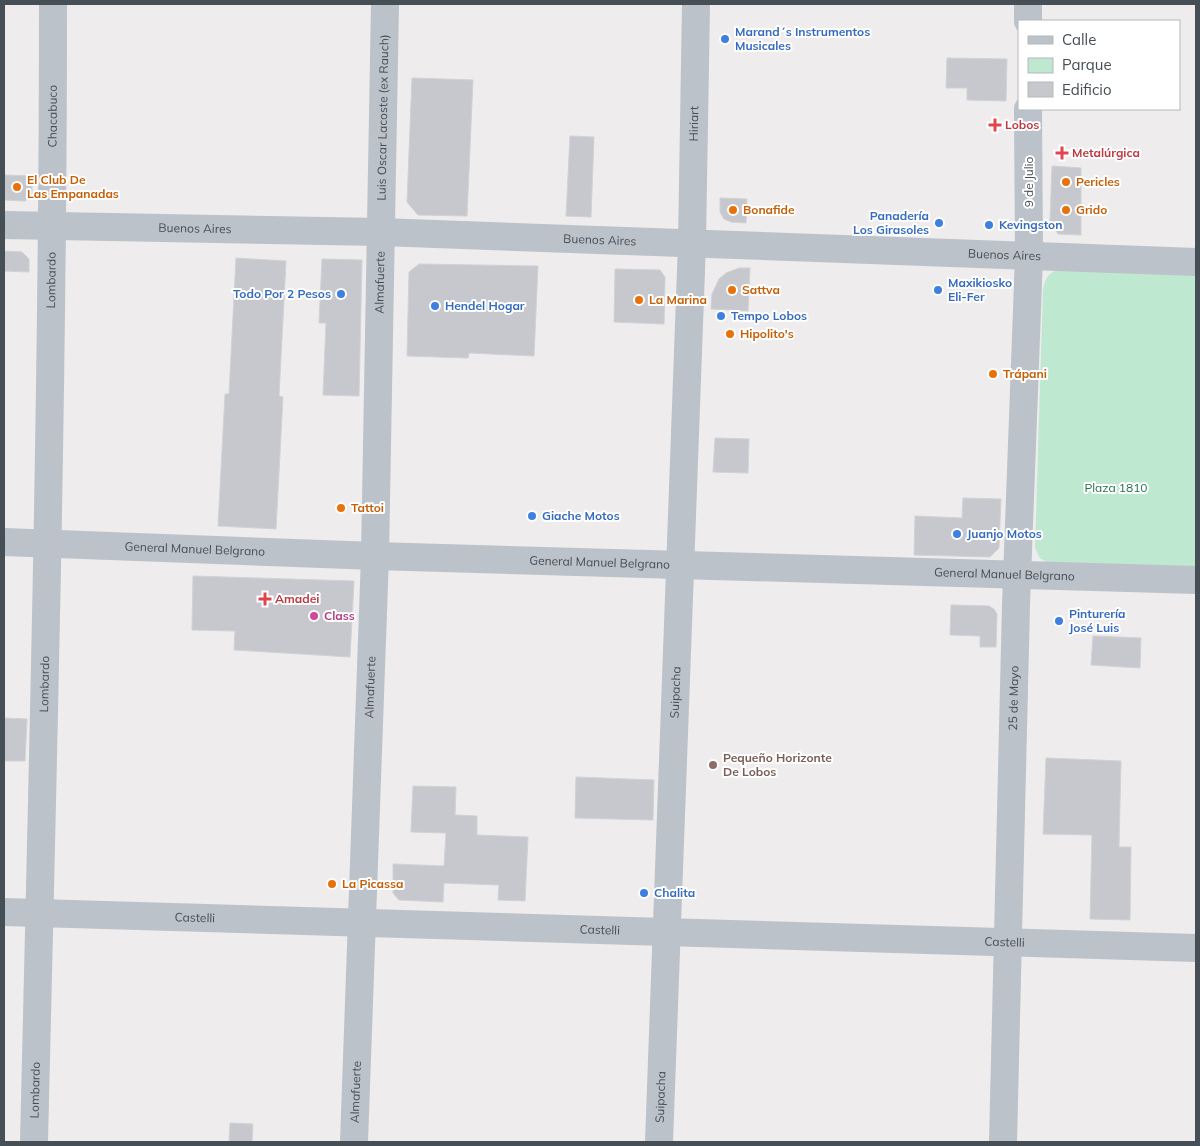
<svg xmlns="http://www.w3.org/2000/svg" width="1200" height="1146" font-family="Mulish,sans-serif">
	<rect width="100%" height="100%" fill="#eeecec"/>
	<path fill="#bee8d0" d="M1063,268L1196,273V570L1048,563L1040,558L1035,548L1043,289C1046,275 1050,272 1063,268Z"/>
	<g fill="#c7c8ce" stroke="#d0d2d7">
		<polygon points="947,58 1007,59 1006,101 967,100 967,88 946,88"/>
		<polygon points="412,78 473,80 467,216 418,215 407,202"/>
		<polygon points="570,136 594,137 591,217 566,216"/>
		<polygon points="1052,166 1081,168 1081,235 1058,234 1050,221"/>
		<polygon points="4,175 32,176 32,195 25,201 4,200"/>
		<polygon points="720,198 747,199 746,223 731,222 724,219 720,212"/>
		<polygon points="4,251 22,252 29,259 29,272 4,271"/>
		<polygon points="236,258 286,261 279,396 283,397 276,529 218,526 225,394 229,394"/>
		<polygon points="322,259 362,260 359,396 323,395 326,323 319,323"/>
		<polygon points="419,264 538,266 534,356 469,353 468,358 407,356 409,272"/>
		<polygon points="739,268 750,268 748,311 711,309 712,294 719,279 726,273"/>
		<polygon points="615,269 660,270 665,277 664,324 614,322"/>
		<polygon points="715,438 749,439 748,473 713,472"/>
		<polygon points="963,498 1001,499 999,548 990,557 914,555 915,516 962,518"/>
		<polygon points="193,576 354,581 350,657 234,650 235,631 192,630"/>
		<polygon points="951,605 989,606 994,609 997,614 996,647 980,647 980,636 950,635"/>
		<polygon points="1093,636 1141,638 1140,668 1091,665"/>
		<polygon points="4,718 27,719 25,761 4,761"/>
		<polygon points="1046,758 1121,761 1119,847 1131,847 1130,920 1090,919 1092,835 1043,834"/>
		<polygon points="576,777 654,780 653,820 575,818"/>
		<polygon points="413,786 456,787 455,815 477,816 477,835 528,837 525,901 498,900 499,885 444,883 443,902 399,900 393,893 393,864 444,866 446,833 411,832"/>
		<polygon points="230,1123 253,1124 252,1142 229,1142"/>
	</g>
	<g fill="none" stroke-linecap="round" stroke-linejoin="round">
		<g stroke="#bbc2c9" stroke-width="28">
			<polyline points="1028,4 1028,21"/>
			<path id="s1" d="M4,225L381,232L1196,262"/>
			<path id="s2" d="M4,542L375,556L1196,580"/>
			<path id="s3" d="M4,912L1196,948"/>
			<path id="s4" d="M34,1142C43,763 53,383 53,4"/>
			<path id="s5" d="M354,1142L375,556L385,4"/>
			<path id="s6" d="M659,1142L692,243L696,4"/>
			<path id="s7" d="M1003,1142L1016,605L1029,256L1028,109"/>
		</g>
	</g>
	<g fill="#3f7fe0" stroke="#fff" stroke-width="2">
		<circle cx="725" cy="39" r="5"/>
		<circle cx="939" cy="223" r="5"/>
		<circle cx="989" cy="225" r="5"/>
		<circle cx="938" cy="290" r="5"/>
		<circle cx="341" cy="294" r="5"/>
		<circle cx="435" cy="306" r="5"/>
		<circle cx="721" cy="316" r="5"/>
		<circle cx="532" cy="516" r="5"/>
		<circle cx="957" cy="534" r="5"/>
		<circle cx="1059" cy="621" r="5"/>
		<circle cx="644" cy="893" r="5"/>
	</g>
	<g fill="#e0444e" stroke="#fff" stroke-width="2">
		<path d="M992.5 117.5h5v5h5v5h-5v5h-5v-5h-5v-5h5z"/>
		<path d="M1059.5 145.5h5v5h5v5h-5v5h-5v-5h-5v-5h5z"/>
		<path d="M262.5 591.5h5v5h5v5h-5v5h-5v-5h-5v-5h5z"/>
	</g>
	<g fill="#e8710a" stroke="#fff" stroke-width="2">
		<circle cx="1066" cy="182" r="5"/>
		<circle cx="17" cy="187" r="5"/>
		<circle cx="733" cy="210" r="5"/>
		<circle cx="1066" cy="210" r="5"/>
		<circle cx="732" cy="290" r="5"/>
		<circle cx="639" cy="300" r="5"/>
		<circle cx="730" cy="334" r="5"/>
		<circle cx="993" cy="374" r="5"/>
		<circle cx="341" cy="508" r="5"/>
		<circle cx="332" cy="884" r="5"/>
	</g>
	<circle fill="#d1479c" stroke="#fff" stroke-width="2" cx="314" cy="616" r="5"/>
	<circle fill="#8d6e63" stroke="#fff" stroke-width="2" cx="713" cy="765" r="5"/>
	<g text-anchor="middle" stroke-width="4" stroke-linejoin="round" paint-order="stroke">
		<g font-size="12" font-weight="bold" fill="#366cbe" stroke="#fff" text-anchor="start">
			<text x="735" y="36">Marand´s Instrumentos<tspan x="735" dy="14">Musicales</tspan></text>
			<text x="929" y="220" text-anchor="end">Panadería<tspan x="929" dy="14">Los Girasoles</tspan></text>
			<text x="999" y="229">Kevingston</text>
			<text x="948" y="287">Maxikiosko<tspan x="948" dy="14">Eli-Fer</tspan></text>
			<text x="331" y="298" text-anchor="end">Todo Por 2 Pesos</text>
			<text x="445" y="310">Hendel Hogar</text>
			<text x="731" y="320">Tempo Lobos</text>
			<text x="542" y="520">Giache Motos</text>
			<text x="967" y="538">Juanjo Motos</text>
			<text x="1069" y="618">Pinturería<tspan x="1069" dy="14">José Luis</tspan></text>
			<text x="654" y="897">Chalita</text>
		</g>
		<g font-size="12" fill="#464e56" stroke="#fff">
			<text dy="4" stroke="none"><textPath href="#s4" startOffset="1026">Chacabuco</textPath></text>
			<text dy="4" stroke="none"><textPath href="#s5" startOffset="1025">Luis Oscar Lacoste (ex Rauch)</textPath></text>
			<text dy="4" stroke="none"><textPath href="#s6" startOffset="1019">Hiriart</textPath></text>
			<text transform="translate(1029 182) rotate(-90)" y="4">9 de Julio</text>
			<text dy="4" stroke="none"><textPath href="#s1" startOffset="191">Buenos Aires</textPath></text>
			<text dy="4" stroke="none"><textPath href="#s1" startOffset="596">Buenos Aires</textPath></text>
			<text dy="4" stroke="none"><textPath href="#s1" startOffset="1001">Buenos Aires</textPath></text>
			<text dy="4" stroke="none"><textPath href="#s4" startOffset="862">Lombardo</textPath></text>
			<text dy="4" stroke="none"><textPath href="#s5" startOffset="860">Almafuerte</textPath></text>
			<text dy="4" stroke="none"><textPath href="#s2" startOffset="191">General Manuel Belgrano</textPath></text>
			<text dy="4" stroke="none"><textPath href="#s2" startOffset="596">General Manuel Belgrano</textPath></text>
			<text dy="4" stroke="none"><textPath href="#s2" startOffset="1001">General Manuel Belgrano</textPath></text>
			<text dy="4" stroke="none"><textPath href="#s4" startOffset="458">Lombardo</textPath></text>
			<text dy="4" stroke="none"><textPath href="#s5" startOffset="455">Almafuerte</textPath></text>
			<text dy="4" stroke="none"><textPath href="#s6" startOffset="450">Suipacha</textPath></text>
			<text dy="4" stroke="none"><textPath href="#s7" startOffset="444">25 de Mayo</textPath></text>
			<text dy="4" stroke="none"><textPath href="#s3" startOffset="191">Castelli</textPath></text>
			<text dy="4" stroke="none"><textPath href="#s3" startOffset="596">Castelli</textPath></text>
			<text dy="4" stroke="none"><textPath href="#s3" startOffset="1001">Castelli</textPath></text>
			<text dy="4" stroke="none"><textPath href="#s4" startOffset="52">Lombardo</textPath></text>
			<text dy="4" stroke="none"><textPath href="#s5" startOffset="50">Almafuerte</textPath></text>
			<text dy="4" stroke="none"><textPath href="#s6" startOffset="45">Suipacha</textPath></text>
		</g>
		<g font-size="12" font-weight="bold" fill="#be3a42" stroke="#fff" text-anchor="start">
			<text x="1005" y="129">Lobos</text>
			<text x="1072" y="157">Metalúrgica</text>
			<text x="275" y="603">Amadei</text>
		</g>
		<g font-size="12" font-weight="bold" fill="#c56008" stroke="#fff" text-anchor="start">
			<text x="27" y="184">El Club De<tspan x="27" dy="14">Las Empanadas</tspan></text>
			<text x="1076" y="186">Pericles</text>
			<text x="743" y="214">Bonafide</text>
			<text x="1076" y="214">Grido</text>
			<text x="742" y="294">Sattva</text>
			<text x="649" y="304">La Marina</text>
			<text x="740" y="338">Hipolito's</text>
			<text x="1003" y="378">Trápani</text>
			<text x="351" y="512">Tattoi</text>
			<text x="342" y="888">La Picassa</text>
		</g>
		<g font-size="12" fill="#216e4a" stroke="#fff">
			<text x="1116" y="492">Plaza 1810</text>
		</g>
		<g font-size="12" font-weight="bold" fill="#b23c85" stroke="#fff" text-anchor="start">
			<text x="324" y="620">Class</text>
		</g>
		<g font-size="12" font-weight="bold" fill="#785e54" stroke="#fff" text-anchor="start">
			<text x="723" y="762">Pequeño Horizonte<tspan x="723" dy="14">De Lobos</tspan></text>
		</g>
	</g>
	<rect width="1200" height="1146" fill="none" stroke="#464e56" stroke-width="10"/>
	<rect x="1018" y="20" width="162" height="90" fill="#ffffff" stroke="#b5b8bb"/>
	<rect x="1028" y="36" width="25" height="8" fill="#bbc2c9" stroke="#b5b8bb"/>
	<text x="1062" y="45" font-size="15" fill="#464e56">Calle</text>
	<rect x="1028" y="58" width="25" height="15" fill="#bee8d0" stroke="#b5b8bb"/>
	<text x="1062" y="70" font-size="15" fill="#464e56">Parque</text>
	<rect x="1028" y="82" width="25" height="15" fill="#c7c8ce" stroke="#b5b8bb"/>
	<text x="1062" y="95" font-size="15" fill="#464e56">Edificio</text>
</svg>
